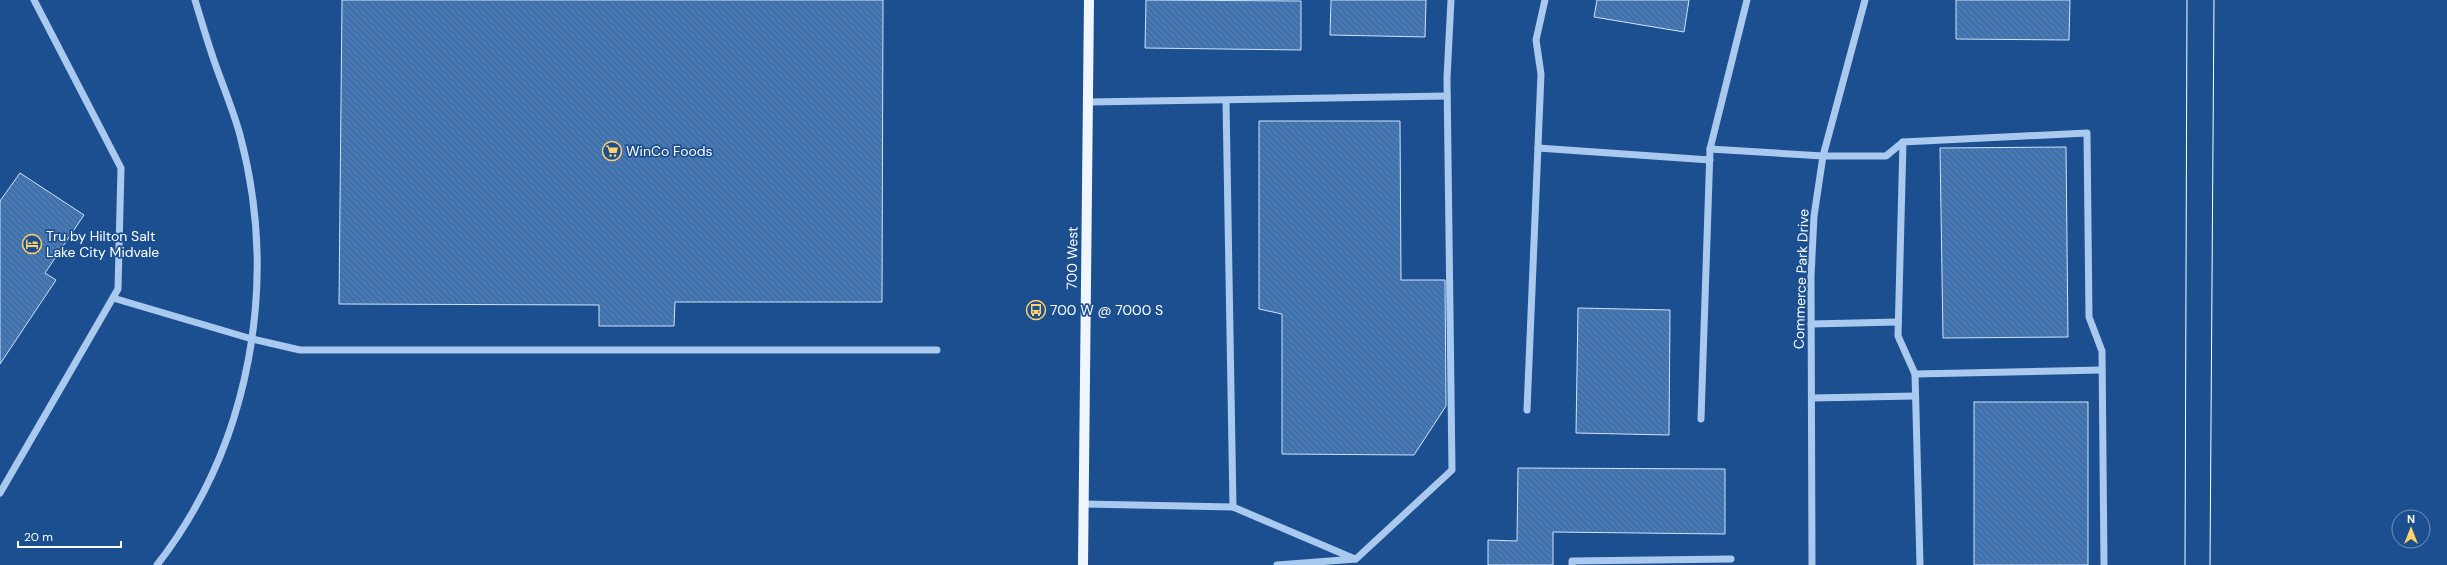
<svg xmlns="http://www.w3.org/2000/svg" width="2447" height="565" font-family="'DM Sans',sans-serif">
	<defs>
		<pattern id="building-back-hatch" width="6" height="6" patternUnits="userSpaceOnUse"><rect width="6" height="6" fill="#4478b7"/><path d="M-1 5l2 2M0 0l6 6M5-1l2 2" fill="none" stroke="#486282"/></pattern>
	</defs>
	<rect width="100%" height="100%" fill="#1b4f8f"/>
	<g fill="url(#building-back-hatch)" stroke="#cfe3fa">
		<polygon points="342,0 883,0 882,302 675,302 674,326 599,326 599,305 339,304"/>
		<polygon points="1146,0 1301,1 1301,50 1145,48"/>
		<polygon points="1331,0 1426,0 1425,37 1330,35"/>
		<polygon points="1597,0 1689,0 1684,32 1594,17"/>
		<polygon points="1956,0 2070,0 2069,40 1956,39"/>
		<polygon points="1259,121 1400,121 1401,280 1445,280 1446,406 1414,455 1282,454 1282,314 1259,309"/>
		<polygon points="2066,147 2068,337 1943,338 1940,148"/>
		<polygon points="20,173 84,215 45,273 56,280 0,364 0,201"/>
		<polygon points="1578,308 1670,310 1669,435 1576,433"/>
		<rect x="1974" y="402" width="114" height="163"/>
		<polygon points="1518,468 1725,469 1725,534 1553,532 1553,565 1488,565 1488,540 1517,541"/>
	</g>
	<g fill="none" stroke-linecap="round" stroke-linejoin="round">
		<g stroke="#a9c9ee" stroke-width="7">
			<polyline points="1088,102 1447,96"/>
			<polyline points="1903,142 1898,336 1915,374 1920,565"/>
			<polyline points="1538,148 1710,160"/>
			<polyline points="1710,149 1747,0"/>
			<polyline points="113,298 252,339 300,350 937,350"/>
			<polyline points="1811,324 1898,322"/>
			<polyline points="1915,374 2102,370"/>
			<polyline points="1812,398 1915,396"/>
			<polyline points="1527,410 1541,74 1536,40 1545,0"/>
			<polyline points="1701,419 1710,149 1823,156 1886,156 1903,142 2087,133 2089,317 2102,351 2104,565"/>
			<polyline points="0,493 118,289 121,168 34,0"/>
			<polyline points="1084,504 1233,507 1226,101"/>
			<polyline points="1233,507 1355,559"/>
			<path d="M157,565C251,444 279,282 240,135C234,113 225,91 217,69C209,47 202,23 195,0"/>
			<polyline points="1277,565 1356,559 1452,470 1447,78 1451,0"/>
			<polyline points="1572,565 1572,561 1731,559"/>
			<polyline points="1812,565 1811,276 1814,216 1823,156 1865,0"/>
		</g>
		<polyline stroke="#f0f6ff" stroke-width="10" points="1083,565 1089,0"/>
		<g stroke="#fff" stroke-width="1">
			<polyline points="2185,565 2187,0"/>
			<polyline points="2210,565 2214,0"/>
		</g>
	</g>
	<defs>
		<symbol id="supermarket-ring" viewBox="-11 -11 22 22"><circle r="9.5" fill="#1b4f8f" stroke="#ffd166" stroke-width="1.5"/><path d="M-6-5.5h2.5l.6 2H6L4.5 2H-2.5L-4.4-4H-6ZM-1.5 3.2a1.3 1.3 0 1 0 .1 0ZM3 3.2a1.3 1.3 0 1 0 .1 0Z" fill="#ffd166"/></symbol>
		<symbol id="hotel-ring" viewBox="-11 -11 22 22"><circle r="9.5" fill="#1b4f8f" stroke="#ffd166" stroke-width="1.5"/><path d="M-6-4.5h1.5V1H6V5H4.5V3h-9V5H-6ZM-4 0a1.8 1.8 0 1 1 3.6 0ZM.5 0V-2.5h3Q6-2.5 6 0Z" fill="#ffd166"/></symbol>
		<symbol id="bus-ring" viewBox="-11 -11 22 22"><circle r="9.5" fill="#1b4f8f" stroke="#ffd166" stroke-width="1.5"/><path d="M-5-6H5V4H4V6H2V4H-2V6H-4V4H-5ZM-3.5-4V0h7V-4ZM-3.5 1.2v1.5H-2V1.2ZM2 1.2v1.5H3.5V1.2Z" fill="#ffd166"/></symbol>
	</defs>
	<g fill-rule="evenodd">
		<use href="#supermarket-ring" x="601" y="140" width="22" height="22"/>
		<use href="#hotel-ring" x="21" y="233" width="22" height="22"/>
		<use href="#bus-ring" x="1025" y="299" width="22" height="22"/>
	</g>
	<g text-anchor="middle" stroke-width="3.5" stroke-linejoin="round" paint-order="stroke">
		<g font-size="14" fill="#fff" stroke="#1b4f8f" text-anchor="start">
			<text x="626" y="156">WinCo Foods</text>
			<text x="46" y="241">Tru by Hilton Salt<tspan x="46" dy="16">Lake City Midvale</tspan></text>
			<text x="1050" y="315">700 W @ 7000 S</text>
		</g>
		<g font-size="14" fill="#fff" stroke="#1b4f8f">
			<text transform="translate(1072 258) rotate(-89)" y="5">700 West</text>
			<text transform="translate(1801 279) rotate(-88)" y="5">Commerce Park Drive</text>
		</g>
	</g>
	<g transform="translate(2411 529)"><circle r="19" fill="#1b4f8f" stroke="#7695bc"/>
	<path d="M0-3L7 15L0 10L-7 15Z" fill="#ffd166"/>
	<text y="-6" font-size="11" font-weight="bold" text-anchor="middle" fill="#ffffff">N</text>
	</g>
	<path d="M18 541v6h103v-6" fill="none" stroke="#ffffff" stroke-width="2"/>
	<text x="24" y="541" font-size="12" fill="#ffffff" stroke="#1b4f8f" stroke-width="3" paint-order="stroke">20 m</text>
</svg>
